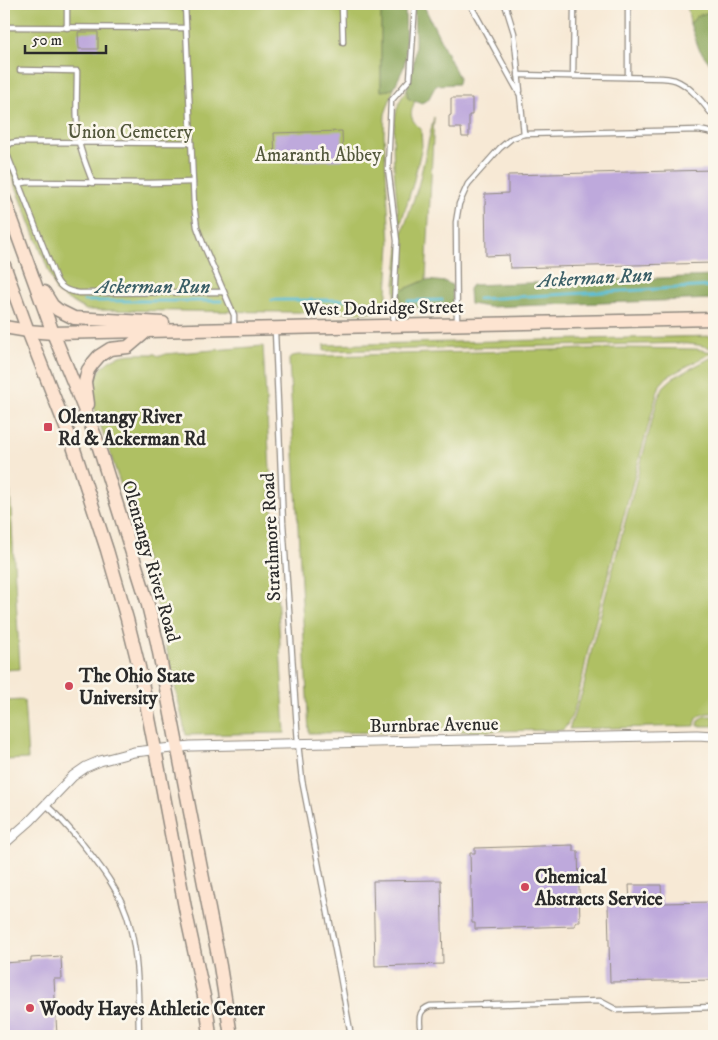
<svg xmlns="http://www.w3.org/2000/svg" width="718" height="1040" font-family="'IM FELL DW Pica',serif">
	<rect width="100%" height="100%" fill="#fbf7ec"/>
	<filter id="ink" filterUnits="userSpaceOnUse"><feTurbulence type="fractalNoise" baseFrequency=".02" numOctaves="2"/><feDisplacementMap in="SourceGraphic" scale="10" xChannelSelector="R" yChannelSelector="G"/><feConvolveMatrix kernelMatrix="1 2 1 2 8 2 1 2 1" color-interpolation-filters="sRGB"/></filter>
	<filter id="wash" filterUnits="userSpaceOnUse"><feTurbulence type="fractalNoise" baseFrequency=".0096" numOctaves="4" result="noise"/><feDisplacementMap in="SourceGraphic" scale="20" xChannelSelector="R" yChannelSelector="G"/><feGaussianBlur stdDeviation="1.12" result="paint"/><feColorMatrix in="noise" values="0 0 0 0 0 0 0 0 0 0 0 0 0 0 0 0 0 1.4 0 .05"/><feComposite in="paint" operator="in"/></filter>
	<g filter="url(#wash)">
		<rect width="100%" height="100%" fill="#f7e9d5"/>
		<g fill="#afc064" stroke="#6d7648">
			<polygon points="4,4 381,4 381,91 389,90 394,88 385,114 384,134 390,244 386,310 380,313 86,310 57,293 4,155"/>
			<polygon points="687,4 714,4 714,34 697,16 690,24"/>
			<path d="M407,88V97L410,100L415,101C409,115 410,119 421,129L422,146L413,184L401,223L399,222C396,189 389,141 397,109C399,102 403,95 407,88Z"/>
			<polygon points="434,117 426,280 400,291 401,305 408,308 395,307 395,284 400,239 418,187"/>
			<path d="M714,336V349C691,341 666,344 642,344L324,351V345Z"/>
			<path d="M263,346L285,733L186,735L152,584L141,544L91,398L90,390L93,374L97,375C111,351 130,354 155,354C159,357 162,356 165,354Z"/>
			<path d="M623,348L696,349L713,352L667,377L660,385L657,394C634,477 612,560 590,643C584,665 578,715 563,730L309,733L289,360C289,359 290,358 291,357C295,353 318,356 324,356Z"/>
			<path d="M714,356V713C704,713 696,714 695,726L569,729L583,690L593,643L658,398L664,386L673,378Z"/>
			<polygon points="4,491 10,491 20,669 4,670"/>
			<polygon points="24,700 28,759 4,760 4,701"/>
			<path d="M706,716H714V726H698C698,720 700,717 706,716Z"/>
		</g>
		<g fill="#8ba65a" stroke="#5b6842">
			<polygon points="381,4 405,4 406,57 403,69 394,88 389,90 381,91"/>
			<path d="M414,4H423L459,78L458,84L436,85L428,100L421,103L410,100C403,91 411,77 413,66C417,46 414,24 414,4Z"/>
			<polygon points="711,4 714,4 714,69 699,49 690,24 697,16 709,12"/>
			<polygon points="714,276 714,299 489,307 470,304 469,289 472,285"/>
			<polygon points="426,280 446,282 452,285 453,303 450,306 408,308 401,305 400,291"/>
		</g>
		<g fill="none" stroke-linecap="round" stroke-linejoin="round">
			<g stroke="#55bcd3" stroke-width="3">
				<polyline points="478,299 714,286"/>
				<polyline points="272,300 355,300"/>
				<polyline points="84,301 221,301"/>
				<polyline points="408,301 442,300"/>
			</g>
		</g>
		<g id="blocks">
			<g fill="#bea9dc">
				<polygon points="78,32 98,32 98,49 79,49"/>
				<polygon points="451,98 472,98 472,115 469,115 469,137 462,137 461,128 449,128 449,116 451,115"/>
				<polygon points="342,131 343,160 275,162 274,133"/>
				<polygon points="713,170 714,263 510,268 509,255 486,256 485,194 508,193 508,175"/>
				<polygon points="573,845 573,851 578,851 580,922 575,922 575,926 475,929 475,923 472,923 470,853 475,853 475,848"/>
				<polygon points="441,880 443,964 375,966 373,881"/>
				<polygon points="629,885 661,885 662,903 713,902 714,980 610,982 608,905 630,904"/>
				<polygon points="61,956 62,979 54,979 57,1036 4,1036 4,963 31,961 31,958"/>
			</g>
		</g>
	</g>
	<g filter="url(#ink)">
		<use href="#blocks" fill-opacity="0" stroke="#918a80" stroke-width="1"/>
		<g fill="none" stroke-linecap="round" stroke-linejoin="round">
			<defs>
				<g id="lane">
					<polyline points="67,4 67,28"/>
					<polyline points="185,4 194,205 197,227 204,246 234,315 234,327"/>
					<polyline points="342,4 343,42"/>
					<polyline points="470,4 520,95 524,134"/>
					<polyline points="505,4 514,33 520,91"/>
					<polyline points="4,27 186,28"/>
					<path d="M20,70L77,71C77,94 75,119 79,142C82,156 88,170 93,183"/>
					<path d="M518,75L662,78C666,78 671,79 675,80C691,86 704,104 714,117"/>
					<polyline points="573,76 574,9"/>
					<polyline points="628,77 628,4"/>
					<path d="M191,143L18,142L11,143L7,147V154L56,279C61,289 68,291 79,293L224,292"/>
					<polyline points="18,184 28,182 150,183 193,182"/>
					<polyline points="457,323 456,222 459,204 468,184 500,148 512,138 524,134 699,130 714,133"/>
					<polyline points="393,325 397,241 388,168 391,101 410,79 415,4"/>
					<polyline points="275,331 283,523 298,743 302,780 340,975 351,1036"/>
					<path d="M46,805C59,816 69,828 80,841C100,866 123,894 130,926C139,962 138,1000 139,1036"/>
					<path d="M420,1026C419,1015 420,1010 430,1006L600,1001L617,1010L714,1007"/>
				</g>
				<polyline id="street" points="4,844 30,821 73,776 86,767 100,761 134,752 191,746 697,735 714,736"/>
				<g id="secondary">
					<polyline points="4,198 53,333 96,438 147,601 157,642 220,966 231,1036"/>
					<polyline points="4,265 28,331 72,443 107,550 127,619 139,667 155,749 187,918 207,1010 210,1036"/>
					<polyline points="44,292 52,305 58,310 74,318 163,323"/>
					<polyline points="4,327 28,331 53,333 714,319"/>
					<polyline points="88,404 85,382 88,370 93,363 99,356 110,349 128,347 148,330"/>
				</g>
			</defs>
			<use href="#lane" stroke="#918a80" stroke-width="7"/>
			<use href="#street" stroke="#918a80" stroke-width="11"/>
			<use href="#secondary" stroke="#918a80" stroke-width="15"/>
			<use href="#lane" stroke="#fff" stroke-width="4.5"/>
			<use href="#street" stroke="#fff" stroke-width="9"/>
			<use href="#secondary" stroke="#fde4d1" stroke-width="12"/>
		</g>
	</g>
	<g fill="#d1495b" stroke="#fbf7ec" stroke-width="2">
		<rect x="43" y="422" width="10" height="10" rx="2.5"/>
		<circle cx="69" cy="686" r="5"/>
		<circle cx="525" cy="887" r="5"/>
		<circle cx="30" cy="1008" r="5"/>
	</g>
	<g text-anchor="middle" stroke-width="5" stroke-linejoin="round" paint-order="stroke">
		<g font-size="19" fill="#53583c" stroke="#fbf7ec">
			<text x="130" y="138">Union Cemetery</text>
			<text x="318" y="161">Amaranth Abbey</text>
		</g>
		<g font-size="19" fill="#2b2b2b" stroke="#fbf7ec">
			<text transform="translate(383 307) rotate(-1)" y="7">West Dodridge Street</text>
			<text transform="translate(270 537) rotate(-93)" y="7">Strathmore Road</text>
			<text transform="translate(152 561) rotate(74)" y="7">Olentangy River Road</text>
			<text transform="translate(434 724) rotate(-1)" y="7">Burnbrae Avenue</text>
		</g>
		<g font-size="19" font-weight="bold" fill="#2b2b2b" stroke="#fbf7ec" text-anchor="start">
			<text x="58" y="423">Olentangy River<tspan x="58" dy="22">Rd &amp; Ackerman Rd</tspan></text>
			<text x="79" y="682">The Ohio State<tspan x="79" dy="22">University</tspan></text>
			<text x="535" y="883">Chemical<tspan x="535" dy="22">Abstracts Service</tspan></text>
			<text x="40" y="1015">Woody Hayes Athletic Center</text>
		</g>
		<g font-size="20" font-style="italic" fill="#3a5e66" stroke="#fbf7ec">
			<text transform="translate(595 277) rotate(-3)" y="7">Ackerman Run</text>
			<text x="153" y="293">Ackerman Run</text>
		</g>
	</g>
	<rect width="718" height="1040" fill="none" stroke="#fbf7ec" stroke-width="20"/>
	<path d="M25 45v8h81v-8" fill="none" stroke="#2b2b2b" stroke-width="2.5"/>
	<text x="32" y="45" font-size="15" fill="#2b2b2b" stroke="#fbf7ec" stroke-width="4" paint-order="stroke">50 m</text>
</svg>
